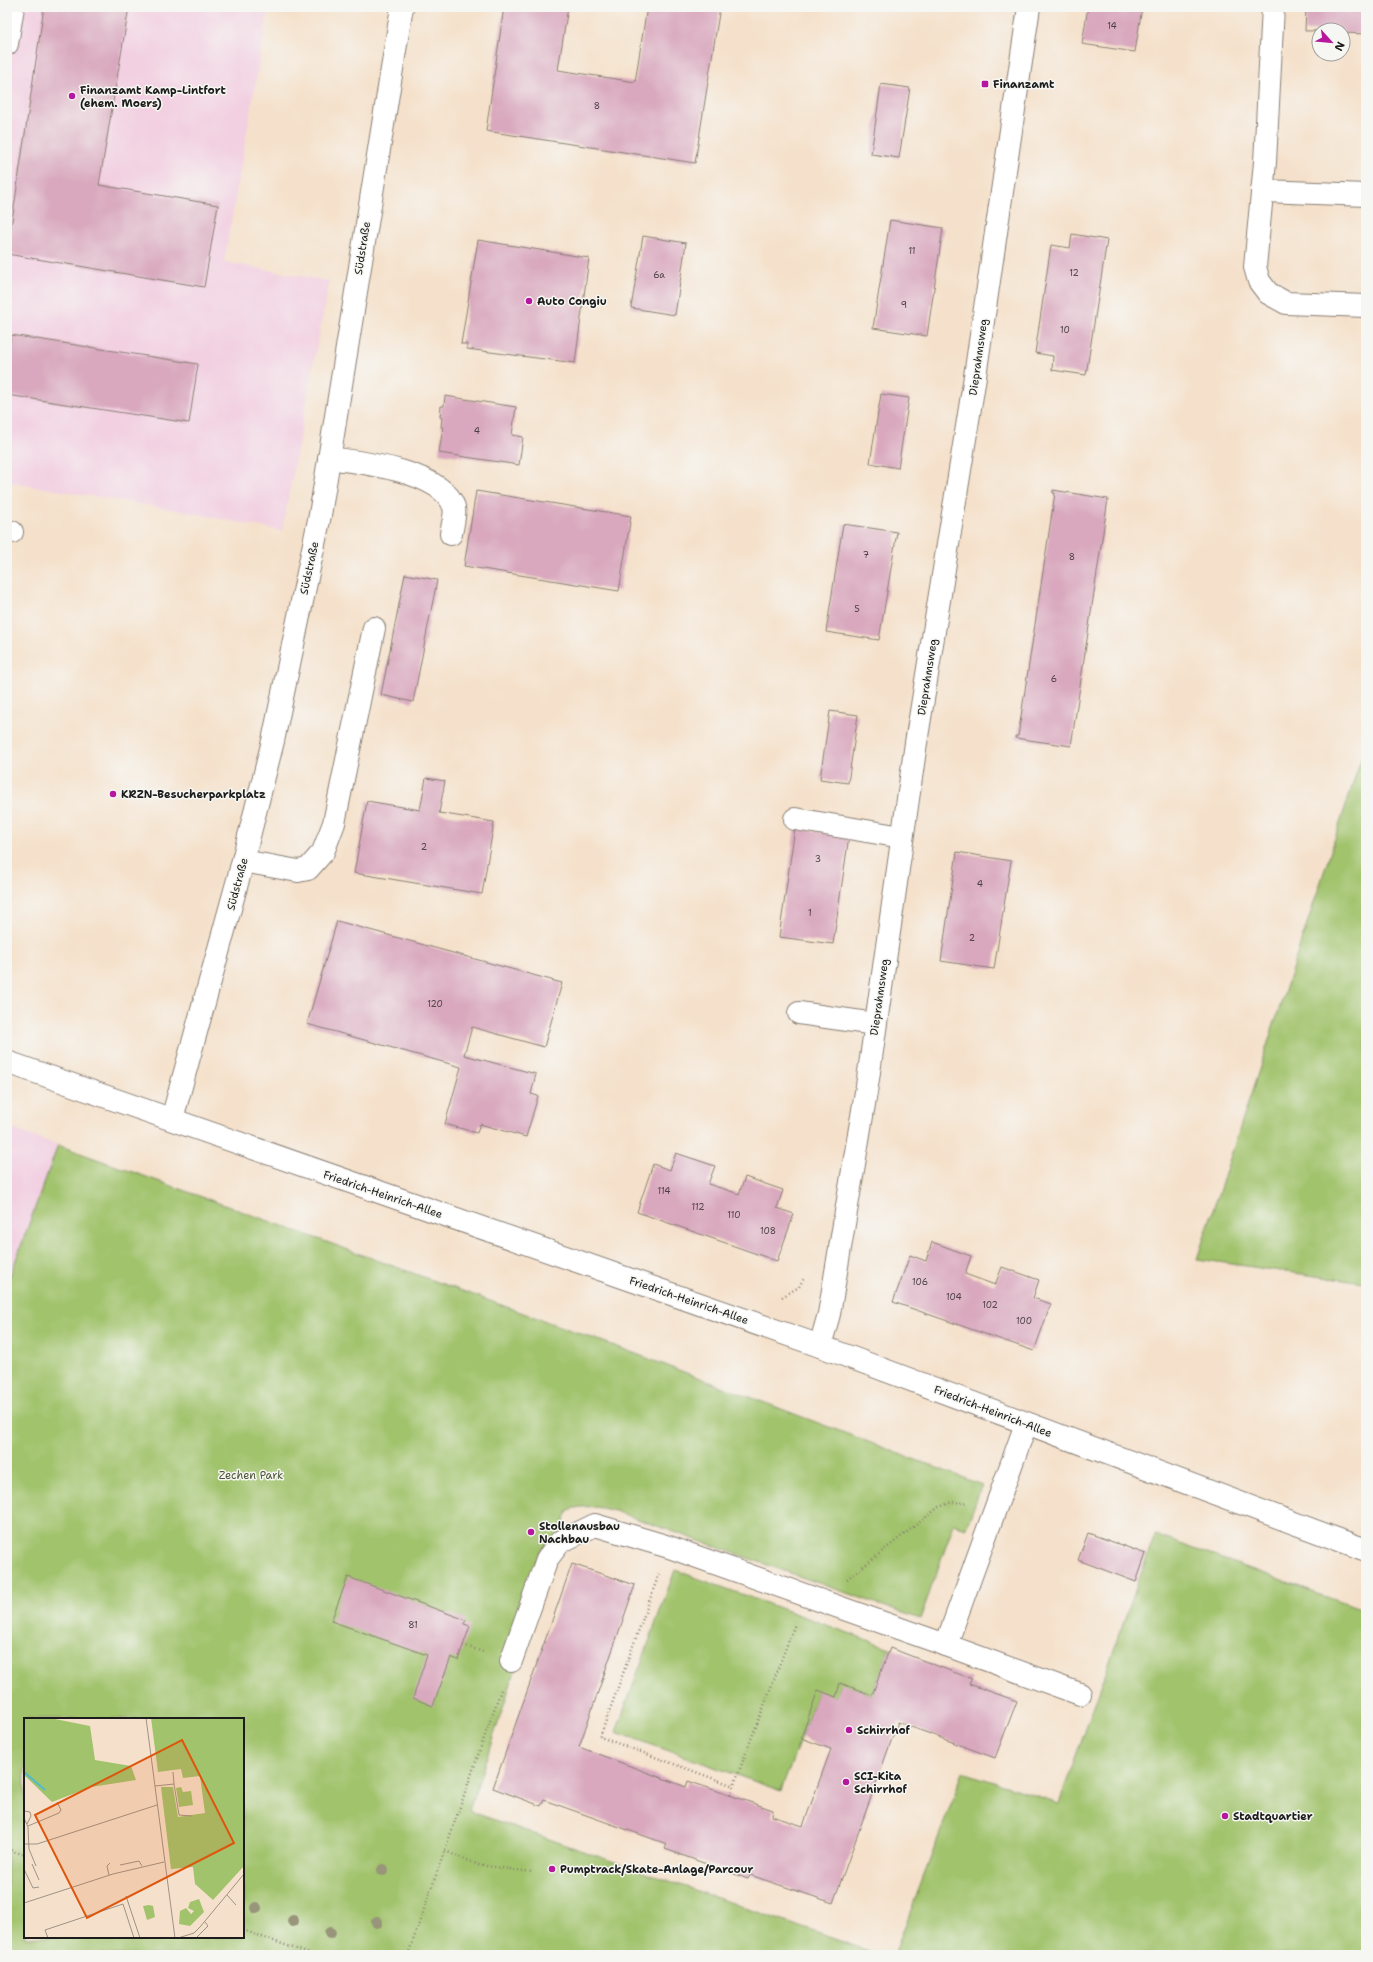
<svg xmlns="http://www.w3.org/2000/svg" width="1373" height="1962" font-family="'Shantell Sans',sans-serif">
	<rect width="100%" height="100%" fill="#f6f6f2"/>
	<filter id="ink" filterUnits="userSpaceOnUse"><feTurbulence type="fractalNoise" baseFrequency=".025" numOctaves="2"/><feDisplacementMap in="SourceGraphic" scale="8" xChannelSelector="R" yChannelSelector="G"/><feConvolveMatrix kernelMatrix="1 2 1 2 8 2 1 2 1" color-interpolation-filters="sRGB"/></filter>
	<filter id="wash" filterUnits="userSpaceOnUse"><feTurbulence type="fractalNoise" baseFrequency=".012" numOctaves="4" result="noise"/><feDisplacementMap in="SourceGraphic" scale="16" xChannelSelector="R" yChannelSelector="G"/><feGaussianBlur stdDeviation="0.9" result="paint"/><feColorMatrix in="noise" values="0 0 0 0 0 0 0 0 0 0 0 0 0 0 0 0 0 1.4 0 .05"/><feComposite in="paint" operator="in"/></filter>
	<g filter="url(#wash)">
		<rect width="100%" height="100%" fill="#f5e1cb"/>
		<g fill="#f2cfe1">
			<polygon points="7,7 269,7 224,262 329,281 282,531 181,511 7,482"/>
			<polygon points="7,1127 58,1145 7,1284"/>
		</g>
		<g fill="#a1c36c" stroke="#5e7044" fill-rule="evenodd">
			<polygon points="1366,734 1366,1280 1364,1283 1197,1259 1365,747"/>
			<path d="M58,1145L623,1349L982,1485L966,1528L954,1524L920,1619L615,1511C598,1507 585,1504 568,1510L469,1811L880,1955H7V1284ZM25,1719H243V1937H25Z"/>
			<polygon points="1155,1535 1366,1610 1366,1955 894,1955 963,1772 1059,1803"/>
			<polygon points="675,1570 890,1648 872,1695 840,1684 836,1697 818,1691 781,1791 616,1732"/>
		</g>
		<g id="blocks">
			<g fill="#d9a8be">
				<polygon points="44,7 129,7 99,185 218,205 204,287 7,254"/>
				<polygon points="504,7 568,7 558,70 635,82 647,7 720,7 695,163 486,131"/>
				<polygon points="1088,7 1142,7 1135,52 1082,44"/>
				<polygon points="1306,7 1366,7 1366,34 1343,33 1343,30 1305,31"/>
				<polygon points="881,84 910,88 899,158 871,154"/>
				<polygon points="890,220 943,228 927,336 873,328"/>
				<polygon points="1072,234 1107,240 1086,375 1052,370 1053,356 1035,353 1051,245 1070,248"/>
				<polygon points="643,236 686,243 675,315 631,308"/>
				<polygon points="478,240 589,258 575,363 467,349 467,344 461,344"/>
				<polygon points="11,335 198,364 189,423 7,395 7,361"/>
				<polygon points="881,394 909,398 898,468 870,463"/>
				<polygon points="445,396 516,407 512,435 523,437 519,465 439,453 443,427 441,427 442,418 440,417 441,406 444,406"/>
				<polygon points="1053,490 1108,499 1071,746 1015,738 1015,736 1018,736 1055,493 1053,493"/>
				<polygon points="476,491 631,516 619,591 464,566"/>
				<polygon points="843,524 897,532 879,640 826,632"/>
				<polygon points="405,574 437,580 413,702 381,695"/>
				<polygon points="830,711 858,715 848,783 820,779"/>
				<polygon points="426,778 445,781 439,813 494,822 482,894 354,873 367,801 420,810"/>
				<polygon points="795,828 849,836 833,944 779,937"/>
				<polygon points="957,852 1011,861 994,969 941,961"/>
				<polygon points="337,921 562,983 544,1047 472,1027 464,1055 536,1074 531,1094 538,1096 526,1137 480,1124 477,1133 445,1124 461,1067 307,1024"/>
				<polygon points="676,1153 715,1166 708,1184 724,1189 739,1194 745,1177 783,1190 777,1208 794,1214 777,1261 637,1212 653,1164 670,1170"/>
				<polygon points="932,1242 971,1256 965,1274 995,1285 1002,1267 1039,1280 1033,1298 1051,1304 1034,1351 893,1302 910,1255 926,1261"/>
				<polygon points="1088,1533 1146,1554 1136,1582 1078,1560"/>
				<polygon points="572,1564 635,1585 579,1747 686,1787 688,1781 773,1810 772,1816 803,1826 831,1749 801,1738 818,1690 836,1697 840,1683 872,1695 890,1648 972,1679 969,1684 1017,1701 995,1758 898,1722 833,1903 750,1875 748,1879 665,1849 667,1844 544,1800 541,1806 493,1788"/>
				<polygon points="348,1577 466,1620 464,1624 470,1626 458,1660 451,1657 433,1706 413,1698 427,1655 331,1621"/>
			</g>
		</g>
	</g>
	<g filter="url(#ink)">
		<use href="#blocks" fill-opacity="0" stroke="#887e74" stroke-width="1"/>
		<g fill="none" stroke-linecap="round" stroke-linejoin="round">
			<defs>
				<g id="minor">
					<polyline points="1273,7 1265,162 1255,267 1259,281 1268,293 1286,303 1366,306"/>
					<polyline points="7,44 13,7"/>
					<polyline points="1262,191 1366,195"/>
					<path d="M329,458C360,462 443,471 454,507C456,514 452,527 451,534"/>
					<polyline points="7,531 12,532"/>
					<polyline points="795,819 902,837"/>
					<polyline points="243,861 298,871 308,869 323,852 334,823 374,628"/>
					<polyline points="799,1013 875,1024"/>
					<polyline points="172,1119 239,876 273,741 320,515 402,7"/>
					<polyline points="820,1346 829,1314 867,1086 916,743 974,383 1029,7"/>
					<polyline points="1026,1424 946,1645 1080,1694"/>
					<polyline points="511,1661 547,1559 560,1542 595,1525 669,1547 946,1645"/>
				</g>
				<polyline id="major" points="7,1062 820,1346 1366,1550"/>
			</defs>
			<use href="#minor" stroke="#887e74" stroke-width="24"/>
			<use href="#major" stroke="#887e74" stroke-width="24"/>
			<g stroke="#887e74" stroke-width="2.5" stroke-dasharray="1 3" stroke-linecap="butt">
				<polyline points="782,1297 799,1287 803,1279"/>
				<polyline points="659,1574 600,1737 734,1786"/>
				<polyline points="847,1579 939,1507 952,1502 966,1503"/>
				<polyline points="463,1645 483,1652"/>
				<polyline points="730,1795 795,1624"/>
				<polyline points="7,1849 25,1855"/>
				<polyline points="445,1851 479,1865 532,1872"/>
				<polyline points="243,1930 313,1955"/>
				<polyline points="408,1955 502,1687"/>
			</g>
			<use href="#minor" stroke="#fff" stroke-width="22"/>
			<use href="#major" stroke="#fff" stroke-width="22"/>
		</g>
		<g fill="#98957a">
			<circle cx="383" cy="1870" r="6"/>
			<circle cx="256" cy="1908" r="6"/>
			<circle cx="293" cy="1921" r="6"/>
			<circle cx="377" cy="1922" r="6"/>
			<circle cx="330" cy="1933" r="6"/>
		</g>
	</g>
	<g fill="#b5179e" stroke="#f6f6f2" stroke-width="1.5">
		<rect x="981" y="80" width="8" height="8" rx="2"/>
		<circle cx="72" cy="96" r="4"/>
		<circle cx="529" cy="301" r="4"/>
		<circle cx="113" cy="794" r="4"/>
		<circle cx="531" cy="1532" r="4"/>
		<circle cx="849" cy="1730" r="4"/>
		<circle cx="846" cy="1782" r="4"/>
		<circle cx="1225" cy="1816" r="4"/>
		<circle cx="552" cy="1869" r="4"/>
	</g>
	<g text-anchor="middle" stroke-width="3" stroke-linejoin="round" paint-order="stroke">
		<g font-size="9" fill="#4b3f44">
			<text x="1112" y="29">14</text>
			<text x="597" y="109">8</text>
			<text x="912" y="254">11</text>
			<text x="1074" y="276">12</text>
			<text x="659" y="278">6a</text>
			<text x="904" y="308">9</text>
			<text x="1065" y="333">10</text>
			<text x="477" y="434">4</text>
			<text x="866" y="558">7</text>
			<text x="1072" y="560">8</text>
			<text x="857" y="612">5</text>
			<text x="1054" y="682">6</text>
			<text x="424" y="850">2</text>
			<text x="818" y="862">3</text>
			<text x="980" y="887">4</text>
			<text x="810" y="916">1</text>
			<text x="972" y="941">2</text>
			<text x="435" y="1007">120</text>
			<text x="664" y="1194">114</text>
			<text x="698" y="1210">112</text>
			<text x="734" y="1218">110</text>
			<text x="768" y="1234">108</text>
			<text x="920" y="1285">106</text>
			<text x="954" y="1300">104</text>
			<text x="990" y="1308">102</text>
			<text x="1024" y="1324">100</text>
			<text x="413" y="1628">81</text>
		</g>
		<g font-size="11" font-weight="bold" fill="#1c1c1c" stroke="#f6f6f2" text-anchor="start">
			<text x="993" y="88">Finanzamt</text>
			<text x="80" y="94">Finanzamt Kamp-Lintfort<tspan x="80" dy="13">(ehem. Moers)</tspan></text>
			<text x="537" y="305">Auto Congiu</text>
			<text x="121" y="798">KRZN-Besucherparkplatz</text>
			<text x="539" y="1530">Stollenausbau<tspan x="539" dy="13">Nachbau</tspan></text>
			<text x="857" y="1734">Schirrhof</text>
			<text x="854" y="1780">SCI-Kita<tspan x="854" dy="13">Schirrhof</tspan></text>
			<text x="1233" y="1820">Stadtquartier</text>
			<text x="560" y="1873">Pumptrack/Skate-Anlage/Parcour</text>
		</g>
		<g font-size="11" fill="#1c1c1c" stroke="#f6f6f2">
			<text transform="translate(362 248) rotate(-81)" y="4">Südstraße</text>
			<text transform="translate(978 357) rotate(-82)" y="4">Dieprahmsweg</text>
			<text transform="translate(309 568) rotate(-78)" y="4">Südstraße</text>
			<text transform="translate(927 677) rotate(-81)" y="4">Dieprahmsweg</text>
			<text transform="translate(237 884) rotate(-75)" y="4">Südstraße</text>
			<text transform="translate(879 997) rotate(-82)" y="4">Dieprahmsweg</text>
			<text transform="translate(383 1194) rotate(19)" y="4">Friedrich-Heinrich-Allee</text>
			<text transform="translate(689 1300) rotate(19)" y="4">Friedrich-Heinrich-Allee</text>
			<text transform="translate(993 1411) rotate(21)" y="4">Friedrich-Heinrich-Allee</text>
		</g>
		<g font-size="11" fill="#4b5638" stroke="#f6f6f2">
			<text x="251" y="1479">Zechen Park</text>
		</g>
	</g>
	<g transform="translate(24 1718)">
		<rect width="220" height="220" fill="#f5e1cb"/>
		<path d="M0,0H26L66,8L71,42L107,48L112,62L67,69L28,84L0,57ZM127,0H220V148L189,182L171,166L169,149L147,151L137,69H149L154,99L181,95L176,58L159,60L157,51L134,54ZM157,69L159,74L167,73L169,87L155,89L152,70ZM175,181L180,194L166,208L155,206L156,193L162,190L167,196L170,193L164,190L166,184ZM125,187L129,188L131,199L123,202L119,188Z" fill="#a1c36c"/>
		<path fill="none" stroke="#50bcca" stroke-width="2" d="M0,54L21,72"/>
		<path fill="none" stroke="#9e9285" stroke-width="1" d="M122,0L151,220M150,66L155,97L168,98M131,68L150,66L149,54M0,93L6,94L7,98L3,106M0,100L4,109L5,131L12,148M4,108L35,95L37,92L33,84M0,126H13L133,87M8,146L15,162M96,147L115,143L118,148M0,151L9,170L15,169M85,157L83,148L86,145M203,177L212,187M102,178L116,220M0,185L89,156L140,144M24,220L21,212L99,186L110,220M154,220L170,215L176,209L220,156M172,220L184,208L181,204"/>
		<path fill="#de560d" fill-opacity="0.15" stroke="#de560d" stroke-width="2" d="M158,22L210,125L63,200L11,97Z"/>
		<rect width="220" height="220" fill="none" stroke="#1c1c1c" stroke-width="2"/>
	</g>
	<rect width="1373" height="1962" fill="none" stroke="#f6f6f2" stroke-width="24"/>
	<g transform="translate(1331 42) rotate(117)"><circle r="19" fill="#f6f6f2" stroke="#9f9f9c"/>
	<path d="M0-3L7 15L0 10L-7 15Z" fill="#b5179e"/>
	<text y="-6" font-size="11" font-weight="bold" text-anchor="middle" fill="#1c1c1c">N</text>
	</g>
</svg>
